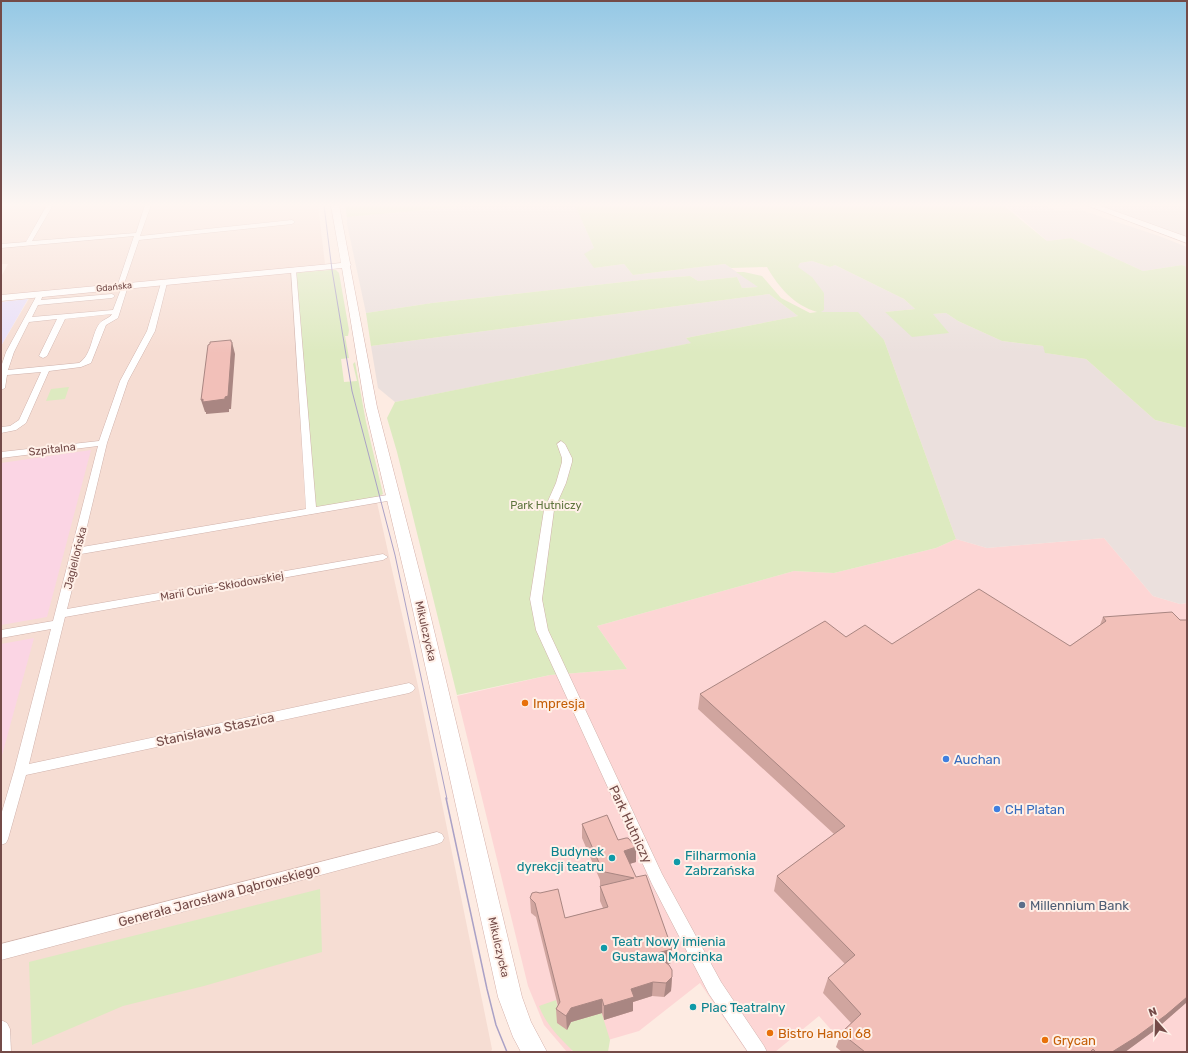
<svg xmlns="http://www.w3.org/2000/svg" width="1188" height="1053" font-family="Rubik,sans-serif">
	<rect width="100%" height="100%" fill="#fdebe2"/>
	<polygon fill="#f6ddd3" points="1,205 318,205 325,264 292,267 309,508 376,498 418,686 492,1049 491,1052 1,1052 1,346 33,292 1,295 1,277 8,264 1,264"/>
	<polygon fill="#fdd6d5" points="1104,538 1153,596 1180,604 1187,603 1187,1052 842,1052 836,1047 841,1041 819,1016 775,1052 747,1052 700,983 639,1031 567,1052 544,1025 528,986 457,696 550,675 627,669 597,626 794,571 834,573 936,548 956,539 987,548"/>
	<g fill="#ebe0dd">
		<polygon points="478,205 575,205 594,248 594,268 624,264 633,275 725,264 759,287 742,288 737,277 698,281 690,276 650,279 432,303 366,313 347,224 347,217"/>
		<polygon points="1006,205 1043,205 1059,211 1078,209 1159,236 1187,247 1187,267 1182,265 1143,271 1071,238 1047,241"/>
		<polygon points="1095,205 1187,205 1187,238"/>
		<polygon points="812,261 830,267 835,265 904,299 915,309 885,312 948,333 932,314 946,313 958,321 1002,341 1043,346 1046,353 1086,359 1155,420 1187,428 1187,603 1180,604 1153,596 1104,538 987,548 956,539 884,340 820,313 797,267 800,263"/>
		<polygon points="769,294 798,316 686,338 692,343 395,402 378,388 371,346"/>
	</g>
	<polygon fill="#e8dff9" points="28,299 1,346 1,302"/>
	<g fill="#fbd5e4">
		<polygon points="91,450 47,617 1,625 1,463"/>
		<polygon points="34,638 1,759 1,644"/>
	</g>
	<g fill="#ddeac0">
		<polygon points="345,205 478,205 347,217"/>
		<path d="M575,205H1003L1047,241L1071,238L1143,271L1182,265L1187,267V428L1155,420L1086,359L1045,353L1043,346L1002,341L958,321L946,313L933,314L949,333L912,337L885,312L915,309L904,299L835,265L830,267L812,261L800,263L798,267L812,277L824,293V310L821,312H858L884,340L956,539L936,548L834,573L794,571L597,626L627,669L550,675L457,695L397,452L387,418L395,402L691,343L686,338L798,316L769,294L371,346L366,313L432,303L650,279L690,276L698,281L737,277L742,288L758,287L736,272H744L762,276L781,298L810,313L817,312C794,305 779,288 767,267L731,268L725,264L633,275L624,264L594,268L584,254L594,248Z"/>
		<polygon points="330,270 336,270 339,273 349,330 348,336 345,336 349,358 341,359 344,382 357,381 353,364 355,362 366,422 383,494 377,497 318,507 314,506 294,273"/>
		<polygon points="69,387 65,399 46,401 51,389"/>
		<polygon points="320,889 322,952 204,986 123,1006 32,1045 29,962"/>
		<path d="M556,1000L560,1016L571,1022L601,1011L610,1040L608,1052H574C560,1038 546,1025 539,1006Z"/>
	</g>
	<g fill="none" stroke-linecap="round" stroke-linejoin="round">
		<defs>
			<g id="street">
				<path d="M47,205H53L32,241L136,233L145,205H151L140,236L292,220L295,222L292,224L139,240L124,284L128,286L118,318L106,325L91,363L81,367L49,371L26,423L16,430L1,433V427L10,426L19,420L41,372L7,375L5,388L1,390V367L6,352L37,295L42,294L43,295L41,300L112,294L115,296L112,298L38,305L32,317L113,310L121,289L117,287L134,236L1,248V244L26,242ZM112,314C109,319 103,319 99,324C91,336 92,355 79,363L8,370L14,352L29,322L57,319L39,356L43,358L47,356L65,319Z"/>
				<polygon points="291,269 296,270 316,507 393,494 398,497 393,500 81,554 67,609 383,554 388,557 383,560 65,617 29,764 409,683 413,685 415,688 413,691 409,693 26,775 8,839 6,843 1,845 1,815 14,771 51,629 1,638 1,630 53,621 98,446 1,458 1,452 99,441 120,381 147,331 161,283 164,281 167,283 155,331 128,381 107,443 82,547 306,509"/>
				<polygon points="561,441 565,444 572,458 572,462 566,483 554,510 542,599 548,630 662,874 721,982 764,1046 767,1052 748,1052 709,994 652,884 536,630 530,599 544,510 556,483 562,462 562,458 557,444"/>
				<polygon points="437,832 442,834 444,838 442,842 437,844 1,960 1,944"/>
				<polygon points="1,1020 7,1023 10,1029 11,1052 1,1052"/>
			</g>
			<g id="secondary">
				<polygon points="331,205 339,205 350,263 351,265 350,266 377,407 426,597 522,997 531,1022 547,1052 521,1052 513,1037 498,997 410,597 365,407 342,268 1,301 1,295 341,263"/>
				<polygon points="1086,205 1098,205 1187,237 1187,243"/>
			</g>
		</defs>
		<use href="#street" stroke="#d0b2ab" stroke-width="1"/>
		<use href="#secondary" stroke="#d5b1aa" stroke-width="1"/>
		<use href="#street" fill="#fff" fill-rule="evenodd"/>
		<use href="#secondary" fill="#fff" fill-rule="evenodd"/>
		<polyline stroke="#aaa1c6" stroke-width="1" points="324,205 332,270 352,391 395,555 447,799"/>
		<polyline stroke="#aaa1c6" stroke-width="1.5" points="446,798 487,989 496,1025 507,1052"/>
	</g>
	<g fill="#d0a59f">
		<polygon points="1103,617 1180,620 1187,620 1187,1002 1155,1030 1125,1052 842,1052 836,1047 841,1033 851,1023 823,993 828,978 845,964 774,891 777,876 834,834 698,709 700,694 846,637 892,644 1070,646 1100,625"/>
		<polygon points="582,824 618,840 636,847 636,862 629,864 671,963 668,964 672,977 671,991 664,997 652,996 633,1002 633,1011 604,1020 602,1013 571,1022 567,1030 557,1023 556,1009 558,1006 536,917 531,913 530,898 565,918 603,908 600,901 600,886 602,886 600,885 600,880 582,838"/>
	</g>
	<g fill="#a98682">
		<polygon points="231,340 232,345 232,342 235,354 231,409 229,409 229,412 206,414 206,412 205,412 201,400 231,342"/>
		<polygon points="636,847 636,862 623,866 624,851"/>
		<polygon points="672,949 671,963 652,968 654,954"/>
		<polygon points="672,977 671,991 664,997 666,983"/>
		<polygon points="653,982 652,996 633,1002 633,1011 604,1020 604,1006 631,989"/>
		<polygon points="1187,997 1187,1002 1155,1030 1125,1052 1112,1052"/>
		<polygon points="602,999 602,1013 571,1022 567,1030 566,1016 571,1008"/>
	</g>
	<g fill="#f2c0b9" stroke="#a98682">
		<polygon points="231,340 231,342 232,342 228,396 225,397 225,399 203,402 203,399 201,400 208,345 210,344 210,342"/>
		<polygon points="979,589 1070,646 1106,621 1103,617 1172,612 1180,620 1187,620 1187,997 1166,1015 1136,1037 1112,1052 1096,1052 1093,1049 1090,1052 865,1052 841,1033 861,1014 828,978 855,955 777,876 845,826 700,694 825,621 846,637 865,625 892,644"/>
		<polygon points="607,815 618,840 626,838 628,838 636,847 624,851 636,877 646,875 672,949 654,954 669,965 672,970 672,977 666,983 653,982 631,989 634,997 604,1006 602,999 571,1008 566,1016 556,1009 560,1002 535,903 530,898 532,893 536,892 540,893 558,889 565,918 608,907 600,886 634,878 600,871 601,867 582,824"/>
	</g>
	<linearGradient id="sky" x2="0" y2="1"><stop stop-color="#94c8e5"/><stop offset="0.58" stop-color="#fef6f2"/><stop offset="1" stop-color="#fef6f2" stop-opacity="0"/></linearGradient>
	<rect width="1188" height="353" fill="url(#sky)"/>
	<g fill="#e8710a" stroke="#fff0e8" stroke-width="1.5">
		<circle cx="525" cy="703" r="4"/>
		<circle cx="770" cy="1033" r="4"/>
		<circle cx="1045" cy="1040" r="4"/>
	</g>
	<g fill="#3f7fe0" stroke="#fff0e8" stroke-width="1.5">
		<circle cx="946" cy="759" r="4"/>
		<circle cx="997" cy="809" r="4"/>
	</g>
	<g fill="#0f9aa8" stroke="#fff0e8" stroke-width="1.5">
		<circle cx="612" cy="858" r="4"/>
		<circle cx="677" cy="862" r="4"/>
		<circle cx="604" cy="948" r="4"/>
		<circle cx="693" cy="1007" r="4"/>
	</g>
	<circle fill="#5c6f8a" stroke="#fff0e8" stroke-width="1.5" cx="1022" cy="905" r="4"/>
	<g text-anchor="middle" stroke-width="4" stroke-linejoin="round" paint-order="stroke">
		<g font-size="9" fill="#744b48" stroke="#fff0e8">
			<text transform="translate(114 287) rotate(-6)" y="3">Gdańska</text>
		</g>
		<g font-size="11" fill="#744b48" stroke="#fff0e8">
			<text transform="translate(52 449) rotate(-7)" y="4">Szpitalna</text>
			<text transform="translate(75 558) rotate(-76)" y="4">Jagiellońska</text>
			<text transform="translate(222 586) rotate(-10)" y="4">Marii Curie-Skłodowskiej</text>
			<text transform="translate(426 631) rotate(77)" y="4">Mikulczycka</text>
			<text transform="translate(499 947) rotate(77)" y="4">Mikulczycka</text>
		</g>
		<g font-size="11" fill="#5d743d" stroke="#fff0e8">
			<text x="546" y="509">Park Hutniczy</text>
		</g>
		<g font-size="13" fill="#c56008" stroke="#fff0e8" text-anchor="start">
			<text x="533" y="708">Impresja</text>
			<text x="778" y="1038">Bistro Hanoi 68</text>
			<text x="1053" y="1045">Grycan</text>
		</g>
		<g font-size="13" fill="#744b48" stroke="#fff0e8">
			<text transform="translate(215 729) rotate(-12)" y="5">Stanisława Staszica</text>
			<text transform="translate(631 824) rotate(65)" y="5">Park Hutniczy</text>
			<text transform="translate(219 895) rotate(-15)" y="5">Generała Jarosława Dąbrowskiego</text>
		</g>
		<g font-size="13" fill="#366cbe" stroke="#fff0e8" text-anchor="start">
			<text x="954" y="764">Auchan</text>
			<text x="1005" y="814">CH Platan</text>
		</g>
		<g font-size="13" fill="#0d838f" stroke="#fff0e8" text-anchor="start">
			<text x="604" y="856" text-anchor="end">Budynek<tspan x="604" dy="15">dyrekcji teatru</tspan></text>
			<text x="685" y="860">Filharmonia<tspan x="685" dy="15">Zabrzańska</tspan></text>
			<text x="612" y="946">Teatr Nowy imienia<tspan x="612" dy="15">Gustawa Morcinka</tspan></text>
			<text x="701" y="1012">Plac Teatralny</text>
		</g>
		<g font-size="13" fill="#4e5e75" stroke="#fff0e8" text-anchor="start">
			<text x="1030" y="910">Millennium Bank</text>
		</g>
	</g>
	<rect width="1188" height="1053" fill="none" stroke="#744b48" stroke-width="4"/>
	<g transform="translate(1156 1021) rotate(340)" stroke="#fff0e8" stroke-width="3" paint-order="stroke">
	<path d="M0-3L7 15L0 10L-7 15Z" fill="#744b48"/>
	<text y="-6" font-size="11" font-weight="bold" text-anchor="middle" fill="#744b48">N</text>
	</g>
</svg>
